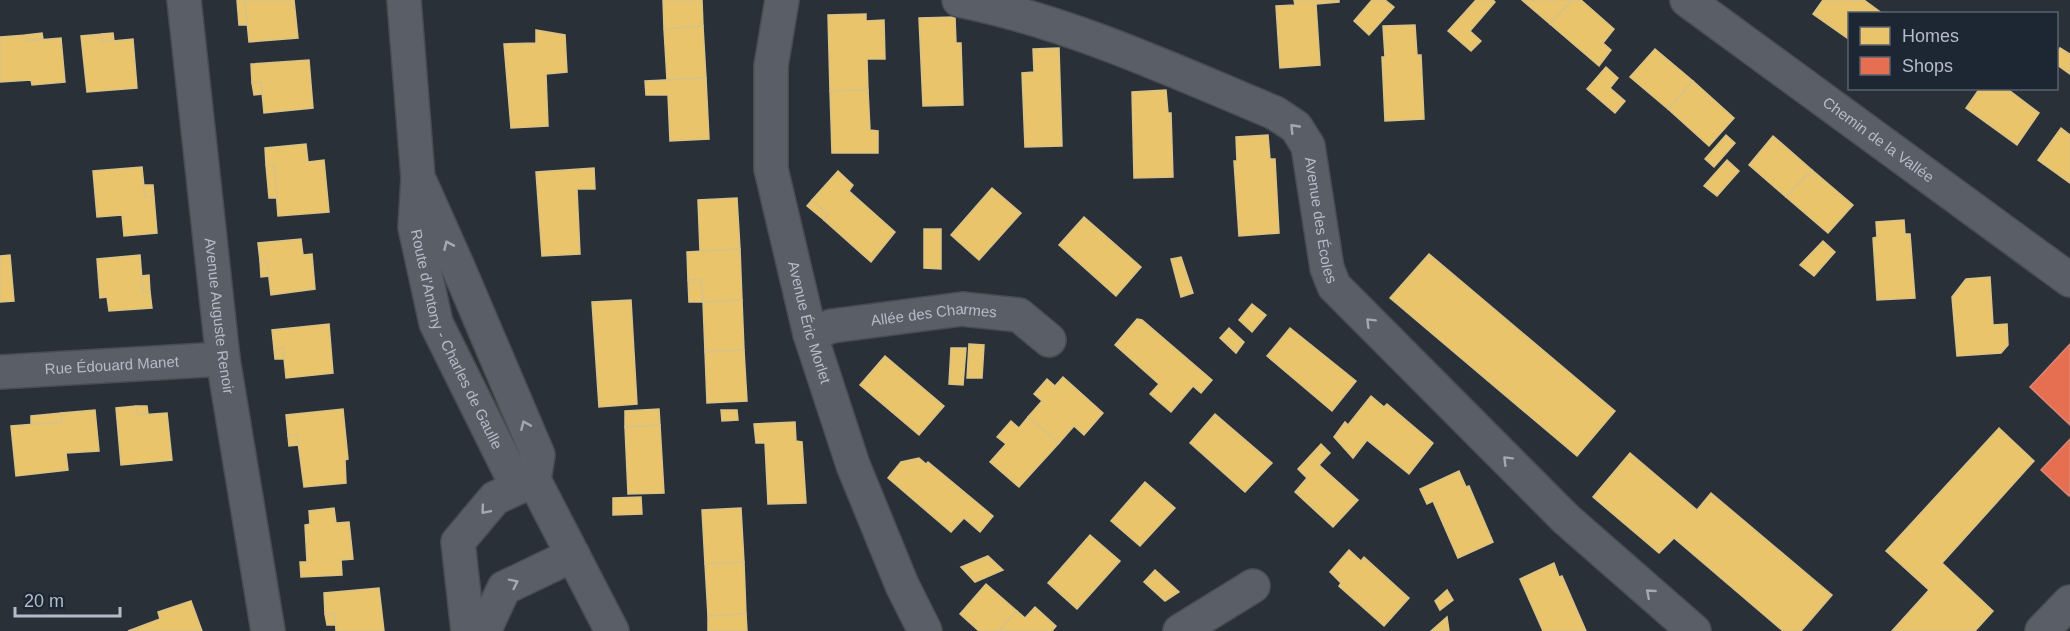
<svg xmlns="http://www.w3.org/2000/svg" width="2070" height="631" font-family="Arial,sans-serif">
	<rect width="100%" height="100%" fill="#2a3038"/>
	<g fill="#e9c46a" stroke="#d9c286" stroke-width="1.5">
		<polygon points="237,0 245,0 247,25 239,25"/>
		<polygon points="245,0 294,0 298,38 249,42"/>
		<polygon points="663,0 702,0 703,26 664,29"/>
		<polygon points="1294,0 1339,0 1339,2 1316,4 1320,65 1280,68 1276,6 1295,5"/>
		<polygon points="1372,0 1385,0 1394,7 1369,35 1354,21"/>
		<polygon points="1476,0 1493,0 1495,2 1470,31 1481,41 1471,51 1448,31"/>
		<polygon points="1522,0 1572,0 1550,24"/>
		<polygon points="1572,0 1581,0 1614,29 1603,43 1611,50 1599,66 1550,24"/>
		<polygon points="1823,0 1864,0 1883,14 1850,14 1850,40 1813,14"/>
		<polygon points="866,14 866,21 884,20 885,59 867,59 868,90 830,91 828,15"/>
		<polygon points="955,17 956,43 961,43 963,105 923,106 919,18"/>
		<polygon points="1415,25 1417,55 1421,55 1424,119 1385,121 1382,57 1385,57 1383,26"/>
		<polygon points="703,26 706,78 667,80 664,29"/>
		<polygon points="536,30 565,35 567,72 546,74 548,126 511,128 504,44 536,43"/>
		<polygon points="42,33 43,39 26,41 26,35"/>
		<polygon points="113,33 114,41 102,42 102,34"/>
		<polygon points="102,34 102,42 133,39 137,88 87,92 81,36"/>
		<polygon points="26,35 26,41 61,38 65,82 32,85 31,80 0,82 0,37"/>
		<polygon points="1059,48 1062,146 1025,147 1022,73 1034,72 1033,49"/>
		<polygon points="2060,48 2070,54 2070,74 2056,64 2056,53"/>
		<polygon points="1655,49 1693,81 1668,109 1630,77"/>
		<polygon points="309,60 313,108 264,113 261,82 252,83 251,64"/>
		<polygon points="1606,67 1618,78 1610,88 1625,101 1615,113 1587,89"/>
		<polygon points="706,78 709,139 670,141 668,95 646,95 645,81"/>
		<polygon points="1693,81 1734,118 1709,146 1668,109"/>
		<polygon points="261,82 262,94 254,95 252,83"/>
		<polygon points="1980,88 2006,88 2039,113 2017,145 1966,108"/>
		<polygon points="868,90 870,130 878,131 878,153 832,153 830,91"/>
		<polygon points="1166,90 1168,113 1171,113 1173,177 1134,178 1132,92"/>
		<polygon points="2061,128 2070,135 2070,183 2038,160"/>
		<polygon points="1268,135 1270,159 1275,159 1279,233 1239,236 1234,161 1237,161 1236,137"/>
		<polygon points="1726,135 1735,143 1714,167 1705,159"/>
		<polygon points="1773,136 1812,170 1786,197 1749,165"/>
		<polygon points="306,144 308,162 324,160 329,212 278,216 274,165 266,165 265,148"/>
		<polygon points="1727,160 1739,171 1717,196 1704,186"/>
		<polygon points="266,165 274,165 277,198 269,198"/>
		<polygon points="142,167 145,197 154,197 157,233 124,236 122,215 97,217 93,171"/>
		<polygon points="594,168 595,189 577,189 580,254 542,256 536,172"/>
		<polygon points="1812,170 1853,205 1828,233 1786,197"/>
		<polygon points="838,171 853,185 849,191 895,232 871,262 824,220 828,214 812,200"/>
		<polygon points="144,185 153,185 154,197 145,197"/>
		<polygon points="992,188 1021,213 979,260 951,235"/>
		<polygon points="737,198 740,249 700,251 698,200"/>
		<polygon points="812,200 828,214 824,220 807,206"/>
		<polygon points="1084,217 1141,267 1116,296 1059,245"/>
		<polygon points="1904,220 1905,234 1910,234 1915,298 1877,300 1873,238 1877,237 1876,222"/>
		<polygon points="924,229 941,229 941,269 924,268"/>
		<polygon points="301,239 303,255 312,254 315,289 271,295 267,261 260,261 258,243"/>
		<polygon points="1823,241 1835,252 1814,276 1800,265"/>
		<polygon points="740,249 742,300 703,302 701,280 688,280 687,252"/>
		<polygon points="1429,254 1615,411 1577,456 1390,298"/>
		<polygon points="10,255 14,301 0,302 0,256"/>
		<polygon points="140,255 143,292 150,292 152,308 109,311 107,297 100,298 97,259"/>
		<polygon points="1181,257 1193,293 1181,297 1171,259"/>
		<polygon points="260,261 267,261 269,276 261,277"/>
		<polygon points="149,275 150,292 143,292 142,276"/>
		<polygon points="1990,277 1993,325 2007,324 2008,345 2001,353 1957,356 1952,297 1966,279"/>
		<polygon points="688,280 701,280 703,302 689,302"/>
		<polygon points="631,300 637,404 599,407 592,302"/>
		<polygon points="742,300 744,350 705,352 703,302"/>
		<polygon points="1252,304 1266,315 1252,332 1239,320"/>
		<polygon points="1137,319 1142,320 1212,380 1201,393 1193,386 1171,412 1150,394 1159,384 1115,345"/>
		<polygon points="329,324 333,373 286,378 283,348 274,349 272,330"/>
		<polygon points="1229,328 1244,342 1236,353 1220,338"/>
		<polygon points="1290,328 1356,381 1332,411 1267,356"/>
		<polygon points="969,344 984,345 982,378 967,378"/>
		<polygon points="283,348 284,359 275,359 274,349"/>
		<polygon points="951,348 966,348 963,385 949,384"/>
		<polygon points="744,350 747,401 707,403 705,352"/>
		<polygon points="885,356 944,406 919,435 860,385"/>
		<polygon points="1063,377 1103,413 1084,435 1074,426 1059,443 1028,417 1042,401 1034,394 1047,379 1055,386"/>
		<polygon points="1371,396 1384,407 1387,404 1433,443 1409,474 1367,440 1353,458 1334,437 1345,422 1348,425"/>
		<polygon points="136,406 147,406 148,414 138,415"/>
		<polygon points="136,406 138,415 167,413 172,460 121,465 116,408"/>
		<polygon points="343,409 348,459 345,460 346,483 304,487 297,435 288,436 286,415"/>
		<polygon points="659,409 660,425 625,427 625,411"/>
		<polygon points="95,410 99,451 66,453 68,470 16,476 11,426 62,422 61,413"/>
		<polygon points="721,410 737,410 738,420 722,421"/>
		<polygon points="61,413 62,422 31,424 31,416"/>
		<polygon points="1215,414 1272,463 1245,492 1190,443"/>
		<polygon points="1028,417 1059,443 1019,487 990,462 1006,444 997,437 1011,421 1019,428"/>
		<polygon points="795,422 796,441 802,442 806,503 768,504 765,443 756,443 754,424"/>
		<polygon points="660,425 664,493 628,494 625,427"/>
		<polygon points="1999,428 2034,461 1942,563 1993,611 1975,631 1892,631 1929,590 1886,551"/>
		<polygon points="297,435 298,445 289,446 288,436"/>
		<polygon points="1321,444 1330,453 1319,465 1358,500 1333,527 1295,492 1307,478 1298,469"/>
		<polygon points="1630,453 1697,510 1711,493 1832,595 1801,631 1783,631 1674,538 1659,553 1593,497"/>
		<polygon points="919,458 926,464 928,462 993,516 980,532 964,518 951,532 888,478 901,462"/>
		<polygon points="1459,471 1466,487 1469,486 1493,542 1458,558 1433,501 1427,504 1420,489"/>
		<polygon points="1145,482 1175,508 1140,546 1111,521"/>
		<polygon points="641,497 642,514 613,515 613,498"/>
		<polygon points="334,508 336,523 349,522 353,559 341,560 342,575 301,577 300,562 307,562 305,525 310,524 309,511"/>
		<polygon points="741,508 744,562 705,564 702,510"/>
		<polygon points="1090,535 1120,561 1077,609 1048,583"/>
		<polygon points="1349,550 1361,561 1364,557 1409,598 1384,626 1339,586 1341,583 1330,572"/>
		<polygon points="988,556 1003,570 975,582 961,567"/>
		<polygon points="744,562 746,614 708,616 705,564"/>
		<polygon points="1554,563 1559,577 1562,576 1586,631 1543,631 1520,579"/>
		<polygon points="1155,570 1179,592 1165,601 1144,582"/>
		<polygon points="986,584 1017,611 999,631 979,631 960,614"/>
		<polygon points="379,588 384,631 336,631 335,613 325,614 324,593"/>
		<polygon points="1447,590 1453,600 1440,610 1435,601"/>
		<polygon points="191,601 202,631 128,631 160,619 158,612"/>
		<polygon points="1035,607 1056,626 1052,631 999,631 1017,611 1025,618"/>
		<polygon points="335,613 335,625 327,625 325,614"/>
		<polygon points="746,614 747,631 708,631 708,616"/>
		<polygon points="1447,617 1449,631 1431,631"/>
	</g>
	<g fill="#e76f51" stroke="#d88675" stroke-width="1.5">
		<polygon points="2070,344 2070,425 2030,387"/>
		<polygon points="2070,439 2070,494 2069,496 2041,470"/>
	</g>
	<g fill="none" stroke-linecap="round" stroke-linejoin="round">
		<defs>
			<g id="minor">
				<path id="s1" d="M184,0L223,359L268,631"/>
				<path id="s2" d="M404,0L418,178L415,227L436,323L510,472L534,480"/>
				<path id="s3" d="M782,0L771,66V169L810,334L853,465L902,585L925,631"/>
				<path id="s4" d="M959,0C1069,22 1172,70 1275,113L1296,127L1308,146L1327,268L1334,286L1566,519L1694,631"/>
				<path id="s5" d="M1687,0L2070,280"/>
				<polyline points="421,184 458,267 538,455 534,480 612,631"/>
				<path id="s6" d="M810,334L832,326L962,309L1019,315L1049,340"/>
				<path id="s7" d="M0,372L223,359"/>
				<polyline points="468,631 458,542 495,498 534,480"/>
				<polyline points="484,631 504,588 573,555"/>
				<polyline points="1180,631 1253,586"/>
				<polyline points="2042,631 2070,602"/>
			</g>
		</defs>
		<use href="#minor" stroke="#484c53" stroke-width="36"/>
		<use href="#minor" stroke="#5a5e66" stroke-width="33"/>
	</g>
	<defs><path id="oneway-chevron" d="M-2-3.5L2.5 0L-2 3.5" fill="none" stroke-width="1.6" stroke-linecap="round" stroke-linejoin="round" transform="scale(1.5)"/></defs>
	<g stroke="#a2a9b5">
		<use href="#oneway-chevron" transform="translate(1294 128) rotate(-134)"/>
		<use href="#oneway-chevron" transform="translate(448 245) rotate(-114)"/>
		<use href="#oneway-chevron" transform="translate(1370 322) rotate(-135)"/>
		<use href="#oneway-chevron" transform="translate(525 425) rotate(-113)"/>
		<use href="#oneway-chevron" transform="translate(1507 460) rotate(-135)"/>
		<use href="#oneway-chevron" transform="translate(485 510) rotate(130)"/>
		<use href="#oneway-chevron" transform="translate(514 583) rotate(-26)"/>
		<use href="#oneway-chevron" transform="translate(1650 593) rotate(-139)"/>
	</g>
	<g text-anchor="middle" stroke-width="6" stroke-linejoin="round" paint-order="stroke">
		<g font-size="15" fill="#b4bcc9" stroke="#1d2633">
			<text dy="5" stroke="none"><textPath href="#s5" startOffset="237">Chemin de la Vallée</textPath></text>
			<text dy="5" stroke="none"><textPath href="#s4" startOffset="459">Avenue des Écoles</textPath></text>
			<text dy="5" stroke="none"><textPath href="#s1" startOffset="318">Avenue Auguste Renoir</textPath></text>
			<text dy="5" stroke="none"><textPath href="#s6" startOffset="126">Allée des Charmes</textPath></text>
			<text dy="5" stroke="none"><textPath href="#s3" startOffset="328">Avenue Éric Morlet</textPath></text>
			<text dy="5" stroke="none"><textPath href="#s2" startOffset="348">Route d'Antony - Charles de Gaulle</textPath></text>
			<text dy="5" stroke="none"><textPath href="#s7" startOffset="112">Rue Édouard Manet</textPath></text>
		</g>
	</g>
	<rect x="1848" y="12" width="210" height="78" fill="#1d2633" stroke="#59626f" stroke-width="1.5"/>
	<rect x="1860" y="27" width="30" height="18" fill="#e9c46a" stroke="#59626f" stroke-width="1.5"/>
	<text x="1902" y="42" font-size="18" fill="#b4bcc9">Homes</text>
	<rect x="1860" y="57" width="30" height="18" fill="#e76f51" stroke="#59626f" stroke-width="1.5"/>
	<text x="1902" y="72" font-size="18" fill="#b4bcc9">Shops</text>
	<path d="M15 607v9h105v-9" fill="none" stroke="#b4bcc9" stroke-width="3"/>
	<text x="24" y="607" font-size="18" fill="#b4bcc9" stroke="#1d2633" stroke-width="4.5" paint-order="stroke">20 m</text>
</svg>
